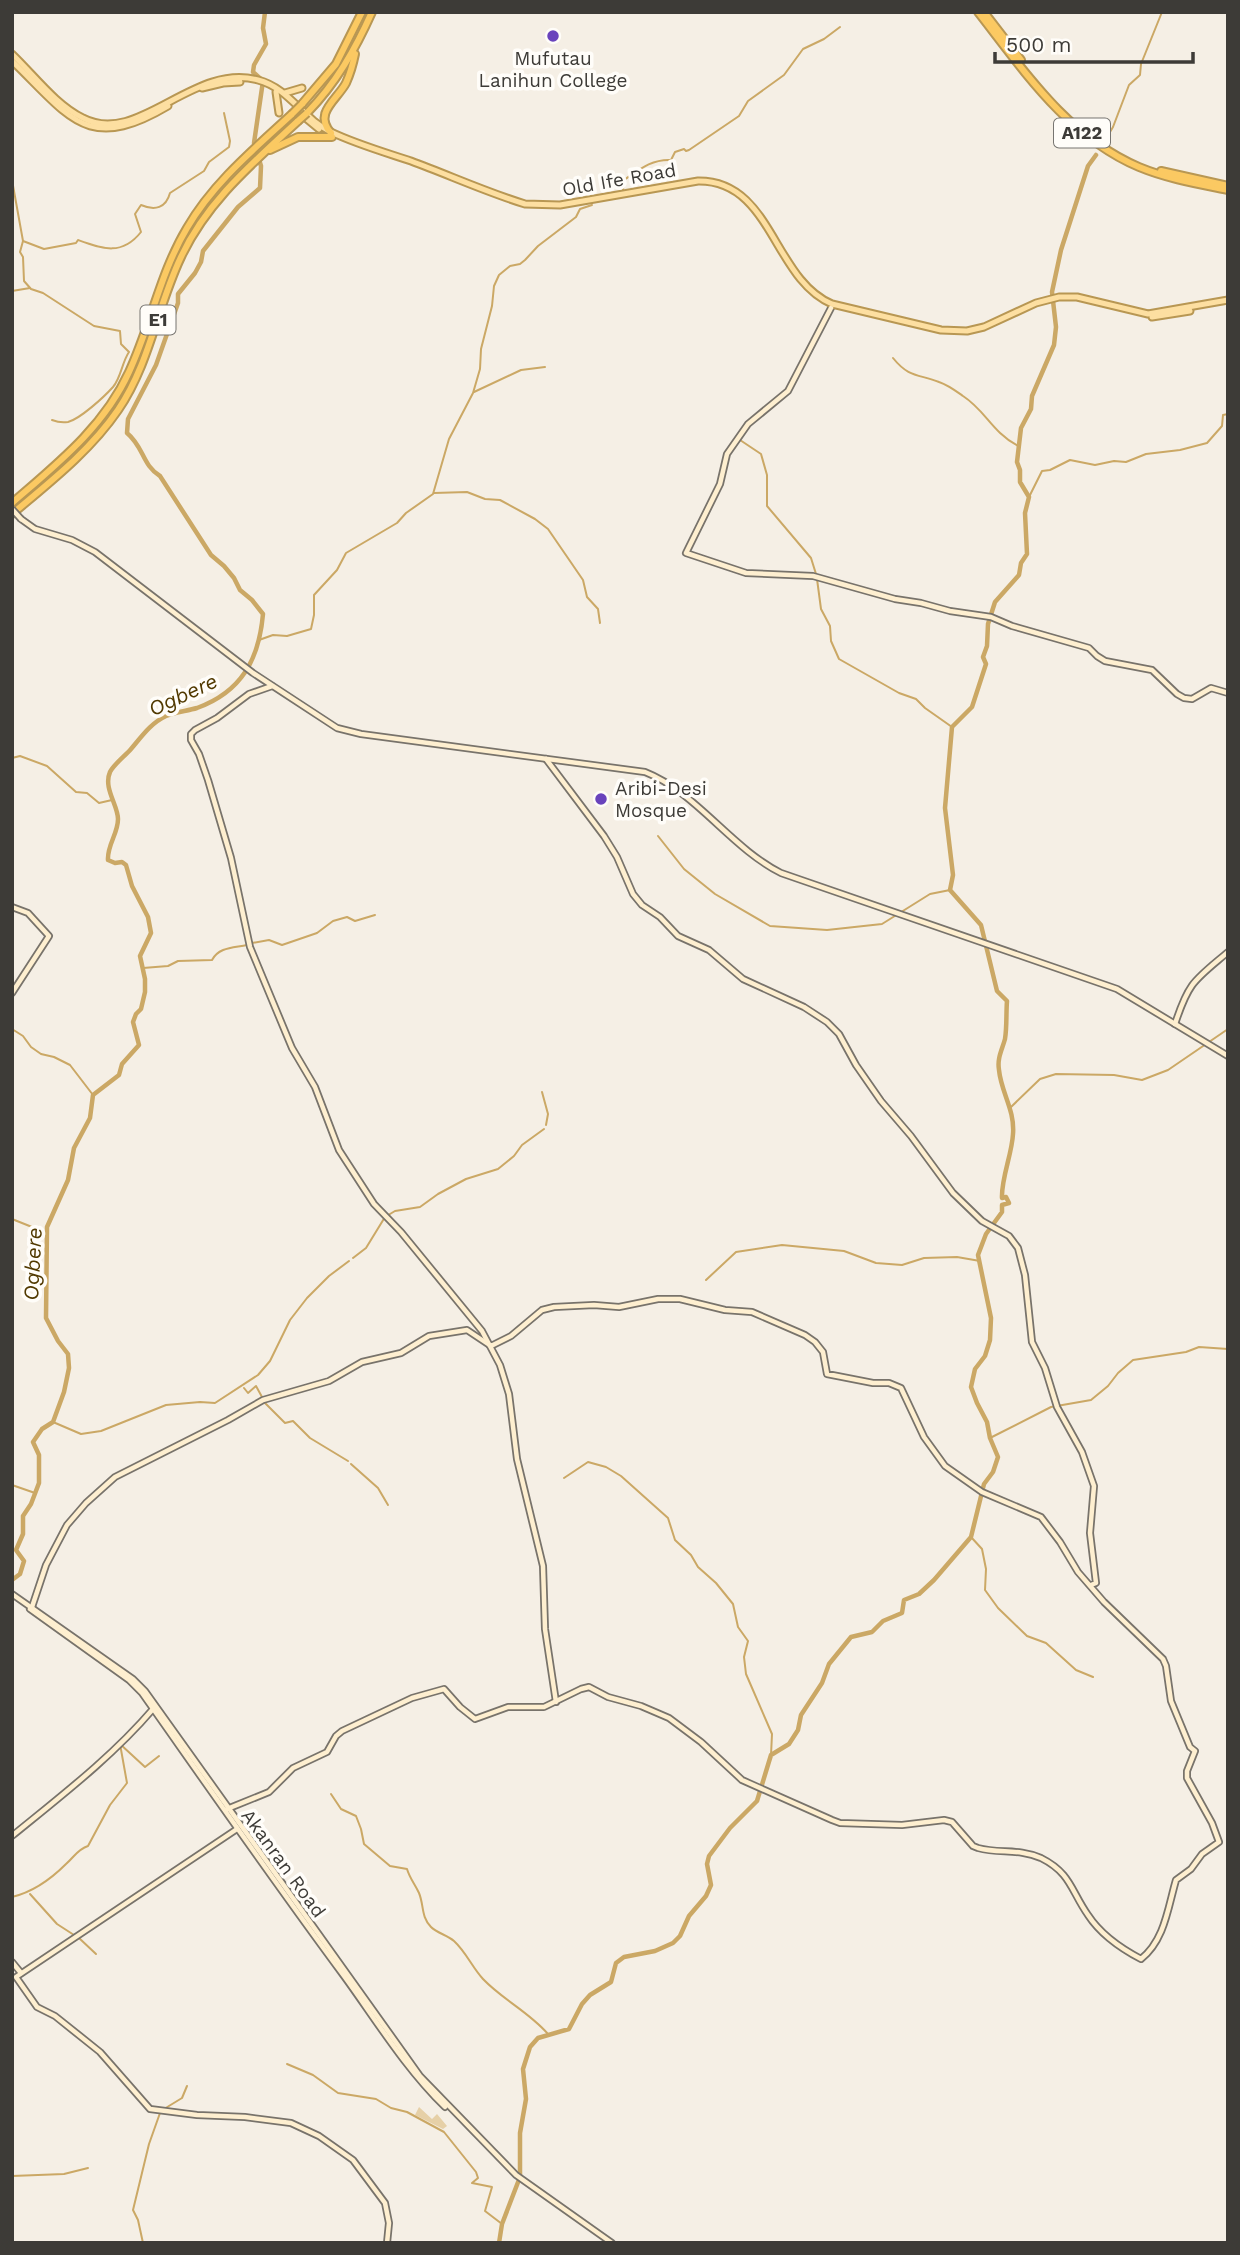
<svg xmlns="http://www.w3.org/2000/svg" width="1240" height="2255" font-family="'Work Sans',sans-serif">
	<rect width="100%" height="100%" fill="#f5efe5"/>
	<polygon fill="#e6d0a7" points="419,2107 432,2119 437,2114 447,2126 443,2129 415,2115"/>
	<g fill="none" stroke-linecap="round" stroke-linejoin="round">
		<g stroke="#cba865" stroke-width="2">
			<polyline points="1107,137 1113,127 1129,85 1140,75 1141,64 1162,12"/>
			<path d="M12,180L23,241L20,252L23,257L24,281L31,289L43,293L94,326L120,331L121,344L129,352C122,362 121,378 113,387C104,397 80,419 68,422C62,423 57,422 52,420"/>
			<path d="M623,190L624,180C640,169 652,159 671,160L675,152L684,149L686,151L689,150L739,116L748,101L784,75L803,49L824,39L840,27"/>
			<path d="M23,241L44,249L76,243L78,240C103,249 122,256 141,232L135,214L141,205C155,211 166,208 170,193L204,171L209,162L229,147L230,141L224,113"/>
			<polyline points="12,291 30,288"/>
			<path d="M893,358C909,378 919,374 939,382C948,385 956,391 963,396C986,411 991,431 1018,446"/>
			<polyline points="474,392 521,370 545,367"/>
			<polyline points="740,440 761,454 767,475 767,506 811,558 816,574"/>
			<polyline points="434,493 467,492 485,499 500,500 535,519 548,529 583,580 587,597 598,609 600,623"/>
			<polyline points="1029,497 1042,471 1050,470 1070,460 1095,465 1114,461 1126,462 1146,454 1180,450 1207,443 1222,426 1223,415 1228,414"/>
			<polyline points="817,579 821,609 830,626 831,641 839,659 899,693 916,699 925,708 952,727"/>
			<polyline points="259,640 273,635 287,636 311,629 314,615 314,595 337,570 346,553 397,523 406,513 433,494 449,439 473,393 480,369 481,349 492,306 494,286 499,275 510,266 520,264 525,260 538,246 576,217 580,209 592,205"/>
			<polyline points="12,758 20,756 47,766 76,792 87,793 99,803 112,800"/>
			<polyline points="658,836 684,869 715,894 770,926 827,930 882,924 930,894 950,890"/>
			<polyline points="252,943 269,940 282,945 317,933 333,921 347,917 355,921 375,915"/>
			<path d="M143,968L168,966L178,961L212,960C219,947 233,948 247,945"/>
			<polyline points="12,1029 23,1036 31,1047 41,1054 54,1057 70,1065 93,1095"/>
			<polyline points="542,1092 548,1114 546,1125"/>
			<polyline points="1011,1107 1040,1079 1056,1074 1114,1075 1142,1080 1168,1070 1228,1029"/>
			<polyline points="12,1219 47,1233"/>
			<polyline points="353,1258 366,1248 385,1217 395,1211 420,1207 438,1194 466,1179 498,1169 514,1156 522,1145 544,1129"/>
			<polyline points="706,1280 736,1252 782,1245 844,1251 876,1263 902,1265 924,1258 957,1257 980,1261"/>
			<polyline points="244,1388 248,1393 256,1386 262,1397"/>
			<polyline points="264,1402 285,1423 293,1421 310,1438 348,1461"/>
			<polyline points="53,1422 81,1434 101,1431 166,1405 200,1402 215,1403 258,1375 270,1361 290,1320 307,1298 329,1276 349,1261"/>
			<polyline points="990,1438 1051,1407 1091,1400 1108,1386 1118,1373 1133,1360 1186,1352 1199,1347 1228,1349"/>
			<polyline points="351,1464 378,1488 388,1505"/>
			<polyline points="564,1478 588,1462 606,1467 621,1476 668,1518 675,1540 691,1555 698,1567 716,1583 733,1604 738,1627 748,1641 744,1657 746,1674 772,1734 771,1755"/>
			<polyline points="12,1485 35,1493"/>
			<polyline points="971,1537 982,1549 986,1569 985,1590 998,1608 1027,1636 1046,1643 1076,1670 1093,1677"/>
			<path d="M331,1794L341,1809L356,1816L361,1829L364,1844L390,1866L407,1869C410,1879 415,1884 419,1893C424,1905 421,1917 431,1927C437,1933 447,1935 454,1941C466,1952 472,1967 483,1979C503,2000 529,2012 548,2034"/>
			<polyline points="30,1894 57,1924 74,1935"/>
			<path d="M12,1897C33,1892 51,1879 66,1864C74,1857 78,1849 88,1846L110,1805L127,1783L120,1744L145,1767L159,1756"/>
			<polyline points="79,1938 96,1954"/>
			<polyline points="287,2064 313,2075 338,2093 376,2099 391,2108 407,2112 444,2132 476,2172 478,2178 472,2183 492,2187 485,2211 502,2224"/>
			<polyline points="164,2109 182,2098 187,2086"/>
			<polyline points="12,2176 64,2174 88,2168"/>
			<polyline points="143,2243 138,2220 133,2210 149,2144 160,2113"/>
		</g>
		<g stroke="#cba865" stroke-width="4.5">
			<path d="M12,1580L20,1574L24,1561L16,1550L23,1534V1516L31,1504L39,1483V1455L33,1442L42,1429L53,1422L64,1392L69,1368L68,1354L58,1341L46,1318L47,1227L68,1180L74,1148L90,1118L93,1095L119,1075L122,1064L139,1045L133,1022L136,1014L141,1009L145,992V979L140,956L151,933L148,917L132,886L126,865L122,862L115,863L108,860C107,845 118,834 118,819C118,805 103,788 110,772C114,764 125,756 131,749C142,736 151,723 166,716C175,712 187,711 197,708C241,692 259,660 263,614L252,600L240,590L234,578L224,566L211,555L160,476C142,465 144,447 127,433L128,419L156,365L178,303V294L195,273L201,262L203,251L238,207L260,188L261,166L254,143L263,81L253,72L254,65L266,44L263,28L265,12"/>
			<path d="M499,2243L502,2224L520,2177V2133L526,2099L523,2069L530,2047L538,2038L569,2029L582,2004L590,1995L611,1982L616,1963L624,1957L655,1951L673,1943L680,1936L689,1916L706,1896L711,1885L707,1864L709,1856L730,1828L757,1801L771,1755L789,1744L798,1730L801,1715L822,1683L829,1664L851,1637L872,1632L883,1621L902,1613L904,1600L919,1594L934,1580L971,1537L984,1484L993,1472L998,1457L990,1438L987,1422L977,1403L971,1387L975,1369L985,1356L990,1340L991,1318L978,1255L986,1234L1002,1212V1205L1009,1203L1006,1197L1002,1198C1001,1179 1012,1154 1013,1134C1015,1110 1001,1092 999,1070C997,1058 1002,1050 1005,1039C1007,1027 1006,1013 1007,1001L997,991L981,925L950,890L953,875L945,808L952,727L972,707L986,664L983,657L987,646L988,624L995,602L1019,575L1021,563L1027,554L1025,513L1029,497L1020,482V470L1017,462L1021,428L1031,409L1032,396L1054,345L1056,327L1052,292L1061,250L1088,166L1096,155"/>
		</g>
		<defs>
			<g id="secondary">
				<polyline points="831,308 788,391 748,424 727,454 720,484 686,553 746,573 813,576 895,599 921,603 950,611 991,617 1012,626 1089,648 1097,656 1105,661 1152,670 1177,694 1184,698 1192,699 1211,688 1228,693"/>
				<path d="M21,519L35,529L72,540L95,552L253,673L337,728L361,734L645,772C696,792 731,848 781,873L1117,989L1228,1056"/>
				<polyline points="272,686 249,694 217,718 195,730 191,734 191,740 199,754 208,780 231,858 250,947 292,1048 315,1087 339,1150 374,1204 401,1232 482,1331 500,1365 509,1394 517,1459 543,1566 545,1629 556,1702"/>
				<polyline points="546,759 604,836 617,857 633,894 642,905 660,917 678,936 709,950 743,979 804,1007 827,1022 839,1034 856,1065 881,1101 911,1136 953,1193 982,1221 1009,1236 1018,1248 1025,1275 1032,1342 1045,1368 1057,1407 1082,1452 1094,1486 1090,1533 1096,1583 1091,1585"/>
				<polyline points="12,907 28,913 49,936 12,993"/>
				<path d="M1175,1024C1189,981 1195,980 1228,952"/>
				<polyline points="12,1594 133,1679 145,1691 420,2076 516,2175 612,2243"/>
				<path d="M32,1607L46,1565L67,1525L86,1503L115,1477L228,1420L263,1400L329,1381L362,1362L401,1353L429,1336L467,1330L491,1346L511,1336L542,1310L554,1307L594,1305L619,1307L658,1299H680L725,1310L752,1312L805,1335L815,1342L823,1352L827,1374L873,1383H889L901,1388L924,1437L945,1466L982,1492L1041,1517L1060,1542L1078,1572L1104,1602L1163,1659L1166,1666L1171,1701L1190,1747L1195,1751L1187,1771V1778L1212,1823L1219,1842L1202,1854L1191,1869L1176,1880C1168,1907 1165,1940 1141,1959C1120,1948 1101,1935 1088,1915C1071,1891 1071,1873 1041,1858C1018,1848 1000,1854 978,1848L973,1846L952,1822L944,1820L902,1825L840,1823L832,1820L742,1780L701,1742L669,1718L641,1706L608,1697L589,1687L581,1689L544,1707H508L475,1719L460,1707L444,1689L412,1698L342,1731L336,1736L327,1752L293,1768L269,1792L227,1809"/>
				<path d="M30,1609L129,1680L142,1693C209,1788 275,1883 344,1976C376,2020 405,2068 445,2107"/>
				<polyline points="237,1829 16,1977 37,2007 55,2016 100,2052 150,2109 197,2115 245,2117 291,2123 319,2136 353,2160 385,2203 389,2223 387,2243"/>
				<path d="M12,1836C61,1796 112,1757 153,1709"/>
				<polyline points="12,1962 21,1973"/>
			</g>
			<g id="primary">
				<path d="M12,54C34,75 56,105 83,118C138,147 193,62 258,80C289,88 303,119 331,132C356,144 384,152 411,161C449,175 486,192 525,204L560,205L698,181C772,180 773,279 832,304L941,330L967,331L984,327L1036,303L1059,297H1077L1148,314L1228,300"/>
				<path d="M12,61C70,117 87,154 168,106"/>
				<polyline points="202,88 223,83 240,82"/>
				<polyline points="276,92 279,113"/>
				<polyline points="285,93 302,88"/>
				<polyline points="302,115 319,129"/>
				<polyline points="1152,317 1190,311"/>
			</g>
			<g id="highway">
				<path d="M978,12C1024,71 1068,137 1139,167C1168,179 1198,184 1228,190"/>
				<polyline points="984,12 1021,60"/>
				<polyline points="302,104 336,64 362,12"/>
				<path d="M307,113C336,83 355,50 372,12"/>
				<path d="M331,133C313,113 337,100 346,83C350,74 353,64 355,54"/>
				<polyline points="270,150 298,137 332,137"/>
				<polyline points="1161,171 1228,186"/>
				<path d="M12,503C57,464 104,427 129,372C151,325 160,273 187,228C213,183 254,149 292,114"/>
				<path d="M12,514C50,482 90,451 118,410C150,363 157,307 181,257C207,201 254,162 298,121"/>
			</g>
		</defs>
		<use href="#secondary" stroke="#78736b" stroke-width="8"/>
		<use href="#primary" stroke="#b89753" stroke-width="9"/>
		<use href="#highway" stroke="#b89753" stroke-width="10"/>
		<use href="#secondary" stroke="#feefd0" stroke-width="4.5"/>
		<use href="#primary" stroke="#fddfa1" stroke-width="5"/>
		<use href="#highway" stroke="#fbc962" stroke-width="6"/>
		<defs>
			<polyline id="secondary-bridge" points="12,509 21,519"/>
			<g id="highway-bridge">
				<polyline points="292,114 302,104"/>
				<polyline points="298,121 307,113"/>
			</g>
		</defs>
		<use href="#secondary-bridge" stroke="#78736b" stroke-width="8" stroke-linecap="butt"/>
		<use href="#highway-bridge" stroke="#b89753" stroke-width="10" stroke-linecap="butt"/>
		<use href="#secondary-bridge" stroke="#feefd0" stroke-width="4.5"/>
		<use href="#highway-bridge" stroke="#fbc962" stroke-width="6"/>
	</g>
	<g fill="#6943bc" stroke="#fffdf9" stroke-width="2.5">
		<circle cx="553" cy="36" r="7"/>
		<circle cx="601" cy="799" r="7"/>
	</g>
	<g text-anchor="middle" stroke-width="7" stroke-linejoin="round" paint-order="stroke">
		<g fill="#fffdf9" stroke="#777571" stroke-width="2">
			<rect x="1054" y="118.5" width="56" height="29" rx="5"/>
			<rect x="140.5" y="305.5" width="35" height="29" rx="5"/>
		</g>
		<g font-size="18" font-weight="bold" fill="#3d3b37">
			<text x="1082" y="139">A122</text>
			<text x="158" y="326">E1</text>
		</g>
		<g font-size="19" fill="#3d3b37" stroke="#fffdf9">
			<text x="553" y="65">Mufutau<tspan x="553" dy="22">Lanihun College</tspan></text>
			<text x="615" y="795" text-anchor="start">Aribi-Desi<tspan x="615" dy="22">Mosque</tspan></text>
		</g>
		<g font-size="19" fill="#3d3b37" stroke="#fffdf9">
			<text transform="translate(619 179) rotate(-10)" y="7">Old Ife Road</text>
			<text transform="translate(284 1863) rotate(54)" y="7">Akanran Road</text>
		</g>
		<g font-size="21" font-style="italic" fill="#513900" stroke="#fffdf9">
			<text transform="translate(183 695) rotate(-25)" y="7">Ogbere</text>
			<text transform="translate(33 1264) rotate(-87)" y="7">Ogbere</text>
		</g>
	</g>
	<rect width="1240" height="2255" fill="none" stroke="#3d3b37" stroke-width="28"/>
	<path d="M995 52v10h198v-10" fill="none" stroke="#3d3b37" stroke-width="3.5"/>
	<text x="1006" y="52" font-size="21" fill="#3d3b37" stroke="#fffdf9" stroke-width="5" paint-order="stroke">500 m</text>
</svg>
